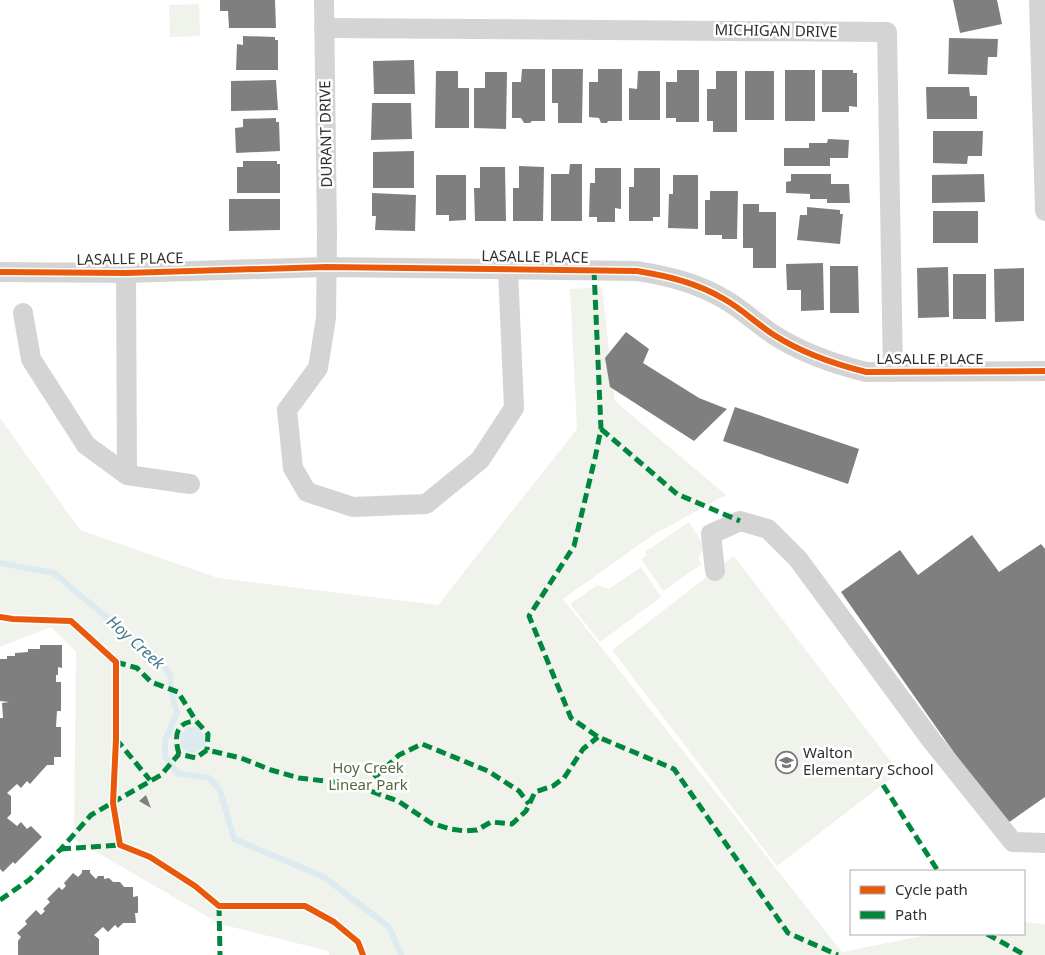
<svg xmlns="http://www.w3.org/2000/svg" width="1045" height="955" font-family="'Noto Sans',sans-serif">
	<rect width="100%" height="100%" fill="#fff"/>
	<g fill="#f0f3ec">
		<polygon points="199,4 200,36 170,37 169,5"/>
		<polygon points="602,287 615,401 726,495 653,535 563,599 842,952 932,934 1024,934 1024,922 1045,924 1045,955 329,955 328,951 220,924 74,839 76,652 51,627 0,647 0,418 80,530 218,578 438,605 577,429 570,289"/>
		<polygon points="689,522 705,547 698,558 702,564 663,591 641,559 647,555 645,552"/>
		<polygon points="734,556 899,772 777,866 612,650"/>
		<polygon points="641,567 661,597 600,642 570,604 597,585 609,589"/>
	</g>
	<polygon fill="#ddeaf0" points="187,727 197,727 205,736 205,746 195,753 187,752 181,747 180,736"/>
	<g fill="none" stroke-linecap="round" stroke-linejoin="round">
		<polyline stroke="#ddeaf0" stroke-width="6" points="0,563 54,573 111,621 158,659 170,674 172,695 177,713 165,741 165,756 177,773 209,778 220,790 234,839 324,877 389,927 401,955"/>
	</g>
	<g fill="#7f7f7f">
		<polygon points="220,0 275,0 276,28 229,28 228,11 220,11"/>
		<polygon points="953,0 997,0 1002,24 960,33"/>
		<polygon points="243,36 275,37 275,40 278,40 278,70 236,70 237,44 243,45"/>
		<polygon points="949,38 998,39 997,57 988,57 987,75 948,74"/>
		<polygon points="414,60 415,94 374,94 373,61"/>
		<polygon points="522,69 545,69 545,121 532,121 530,123 524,123 521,118 512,118 512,82 521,82"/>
		<polygon points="552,69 583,69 582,123 558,123 558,103 552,103"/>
		<polygon points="598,69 622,69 622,121 608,121 607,123 601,123 599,118 589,117 589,82 598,82"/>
		<polygon points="677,70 699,70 699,122 676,122 676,118 666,118 666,82 677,82"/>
		<rect x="785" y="70" width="30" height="51"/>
		<polygon points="822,70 853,70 853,73 857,73 857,107 849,106 849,112 822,112"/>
		<polygon points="436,71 458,71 458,88 469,88 469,128 435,128"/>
		<polygon points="638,71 660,71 660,120 629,120 629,88 637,89"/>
		<polygon points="716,71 737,71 737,132 713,132 713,121 707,121 707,89 716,89"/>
		<rect x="745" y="71" width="29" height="49"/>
		<polygon points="485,72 507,72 506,129 474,128 474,88 485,88"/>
		<polygon points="276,80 278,110 231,111 231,81"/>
		<polygon points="926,87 969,87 970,96 977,96 977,119 927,119"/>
		<polygon points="372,103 411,103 412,139 371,140"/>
		<polygon points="276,118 276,122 279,122 280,151 236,153 235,128 243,127 243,119"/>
		<polygon points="933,131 983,131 982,156 968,156 967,164 933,163"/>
		<polygon points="828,139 849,140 848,158 830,158 830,166 784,166 784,148 809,148 809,143 827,143"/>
		<polygon points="414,151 414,188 373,188 373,152"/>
		<polygon points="243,161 277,161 277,164 280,164 280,193 237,193 237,167 243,167"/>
		<polygon points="570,164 582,164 582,221 551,221 551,174 569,174"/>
		<polygon points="519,166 544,167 543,221 513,221 513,188 519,188"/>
		<polygon points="480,167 505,167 506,221 475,221 474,188 480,188"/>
		<polygon points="595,168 621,168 621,209 615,208 615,222 597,222 597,217 589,217 590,183 595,183"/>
		<polygon points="634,168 660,168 660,217 653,217 653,221 629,221 629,187 634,187"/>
		<polygon points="791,174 831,174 831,184 849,184 850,203 827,203 827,199 810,199 810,194 786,193 786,182 791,181"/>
		<polygon points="984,174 985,202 932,203 932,175"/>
		<polygon points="436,175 466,175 466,220 449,221 449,215 436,215"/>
		<polygon points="673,175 698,175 698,229 668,228 669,194 673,194"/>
		<polygon points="710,191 738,191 737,239 722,239 722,235 705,235 705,200 710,200"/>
		<polygon points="372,193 416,195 415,231 375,230 376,216 372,216"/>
		<polygon points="229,199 280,199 280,230 229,231"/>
		<polygon points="743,204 759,204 759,212 776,212 776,268 753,268 753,248 743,248"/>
		<polygon points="807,207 840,210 840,214 843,214 840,244 797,240 800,215 807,215"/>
		<rect x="933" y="211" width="45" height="32"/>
		<polygon points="823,263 824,310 801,311 801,290 787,290 786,264"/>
		<polygon points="830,266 858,266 859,313 830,313"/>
		<polygon points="948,267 949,317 918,318 917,268"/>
		<polygon points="1024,268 1024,321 995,322 994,269"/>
		<rect x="953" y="274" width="33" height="45"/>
		<polygon points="626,332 649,349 643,363 699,398 727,409 694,441 610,387 605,358"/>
		<polygon points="735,407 859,449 848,484 723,441"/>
		<polygon points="972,535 999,572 1041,544 1045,549 1045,797 1005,825 841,592 900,550 918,575"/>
		<polygon points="40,645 62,645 62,668 58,667 58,675 56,675 56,682 61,682 61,711 57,711 56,727 61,727 61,757 54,757 54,765 47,765 30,784 27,781 21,788 17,784 7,793 11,796 11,814 7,818 17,826 21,822 27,829 31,826 42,837 15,864 13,862 3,872 0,869 0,718 3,718 2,703 9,702 0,701 0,659 7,659 7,656 15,656 15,653 28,652 28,649 40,649"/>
		<polygon points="146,795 151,808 139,801"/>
		<polygon points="82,870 90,870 90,873 96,879 98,876 104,876 104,879 109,878 113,882 120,882 124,887 133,887 133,897 138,896 138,913 135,913 136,923 123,923 118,928 115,925 108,932 103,927 94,935 99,939 99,955 18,955 18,941 21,937 17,933 27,924 25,921 36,910 41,915 45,911 43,909 50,902 47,899 59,887 62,890 66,886 64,883 73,873 78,877 82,873"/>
	</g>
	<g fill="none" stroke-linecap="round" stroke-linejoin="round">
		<g stroke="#d4d4d4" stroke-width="20">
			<polyline points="324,0 327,233 326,318 318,368 287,410 293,468 307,492 353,507 426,504 480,460 514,408 508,269"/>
			<polyline points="1039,0 1045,211"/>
			<polyline points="324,28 887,32 893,372"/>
			<path d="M0,272L126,273L326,267L637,271C668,276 697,283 724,299C742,309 757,324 774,335C802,353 834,364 866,372L1045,371"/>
			<polyline points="126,273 127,475"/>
			<polyline points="23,313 31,359 86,445 127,475 190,484"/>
			<polyline points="715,571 711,534 740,521 768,529 798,559 932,741 1013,842 1045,843"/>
		</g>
		<g stroke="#00873e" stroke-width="5" stroke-dasharray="10 5" stroke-linecap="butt">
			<polyline points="594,270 601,429 595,458 574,546 529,616 571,718 598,737 674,769 788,933 838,955"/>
			<polyline points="601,429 677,494 740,521"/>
			<polyline points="116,662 137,668 151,682 178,692 196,721 208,734 207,750"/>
			<polyline points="116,739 150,780"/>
			<path d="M179,754C174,737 175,722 196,721"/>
			<polyline points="883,785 938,871"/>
			<polyline points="363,788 399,755 422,744 488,771 519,791 529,804"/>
			<polyline points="61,849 120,845"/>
			<polyline points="0,900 29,880 61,849 91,815 161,775 179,754 196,758 207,750 241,758 271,770 299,778 351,784 398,801 431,823 450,829 465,831 477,830 491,822 512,824 526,811 535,792 553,786 564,778 583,749 598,737"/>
			<polyline points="219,906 220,955"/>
			<polyline points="987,934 1025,955"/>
		</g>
		<defs>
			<g id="cycleway">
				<path d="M0,272L126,273L326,267L637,271C668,276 697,283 724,299C742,309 757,324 774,335C802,353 834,364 866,372L1045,371"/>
				<polyline points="0,617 13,619 71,621 116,662 116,739 113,803 120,845 150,857 195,886 219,906 305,906 334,922 358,942 363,955"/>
			</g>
		</defs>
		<use href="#cycleway" stroke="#fff" stroke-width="9"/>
		<use href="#cycleway" stroke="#e8590c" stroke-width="6"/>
	</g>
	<defs>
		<symbol id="school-ring" viewBox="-11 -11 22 22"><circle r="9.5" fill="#fff" stroke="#787878" stroke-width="1.5"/><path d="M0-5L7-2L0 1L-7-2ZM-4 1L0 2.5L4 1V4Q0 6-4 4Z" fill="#787878"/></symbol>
	</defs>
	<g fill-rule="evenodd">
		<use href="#school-ring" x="774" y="750" width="25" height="25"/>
	</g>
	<g text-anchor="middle" stroke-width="5" stroke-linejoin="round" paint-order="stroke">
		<g font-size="15" fill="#303030" stroke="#fff">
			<text transform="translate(776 31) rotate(1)" y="5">MICHIGAN DRIVE</text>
			<text transform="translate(326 134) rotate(-91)" y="5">DURANT DRIVE</text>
			<text transform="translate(535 257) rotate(1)" y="5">LASALLE PLACE</text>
			<text transform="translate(130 259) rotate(-1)" y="5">LASALLE PLACE</text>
			<text x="930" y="364">LASALLE PLACE</text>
		</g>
		<g font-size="15" fill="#303030" stroke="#fff" text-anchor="start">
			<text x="803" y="758">Walton<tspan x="803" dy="17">Elementary School</tspan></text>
		</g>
		<g font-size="15" fill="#576941" stroke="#fff">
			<text x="368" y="773">Hoy Creek<tspan x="368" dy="17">Linear Park</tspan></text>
		</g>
		<g font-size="16" font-style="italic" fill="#44778c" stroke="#fff">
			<text transform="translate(136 642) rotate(42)" y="6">Hoy Creek</text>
		</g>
	</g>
	<rect x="850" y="870" width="175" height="65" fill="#ffffff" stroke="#acacac"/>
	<rect x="860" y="886" width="25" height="8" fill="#e8590c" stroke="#acacac"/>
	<text x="895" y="895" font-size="15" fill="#303030">Cycle path</text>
	<rect x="860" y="911" width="25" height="8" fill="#00873e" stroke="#acacac"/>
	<text x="895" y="920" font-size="15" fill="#303030">Path</text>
</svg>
